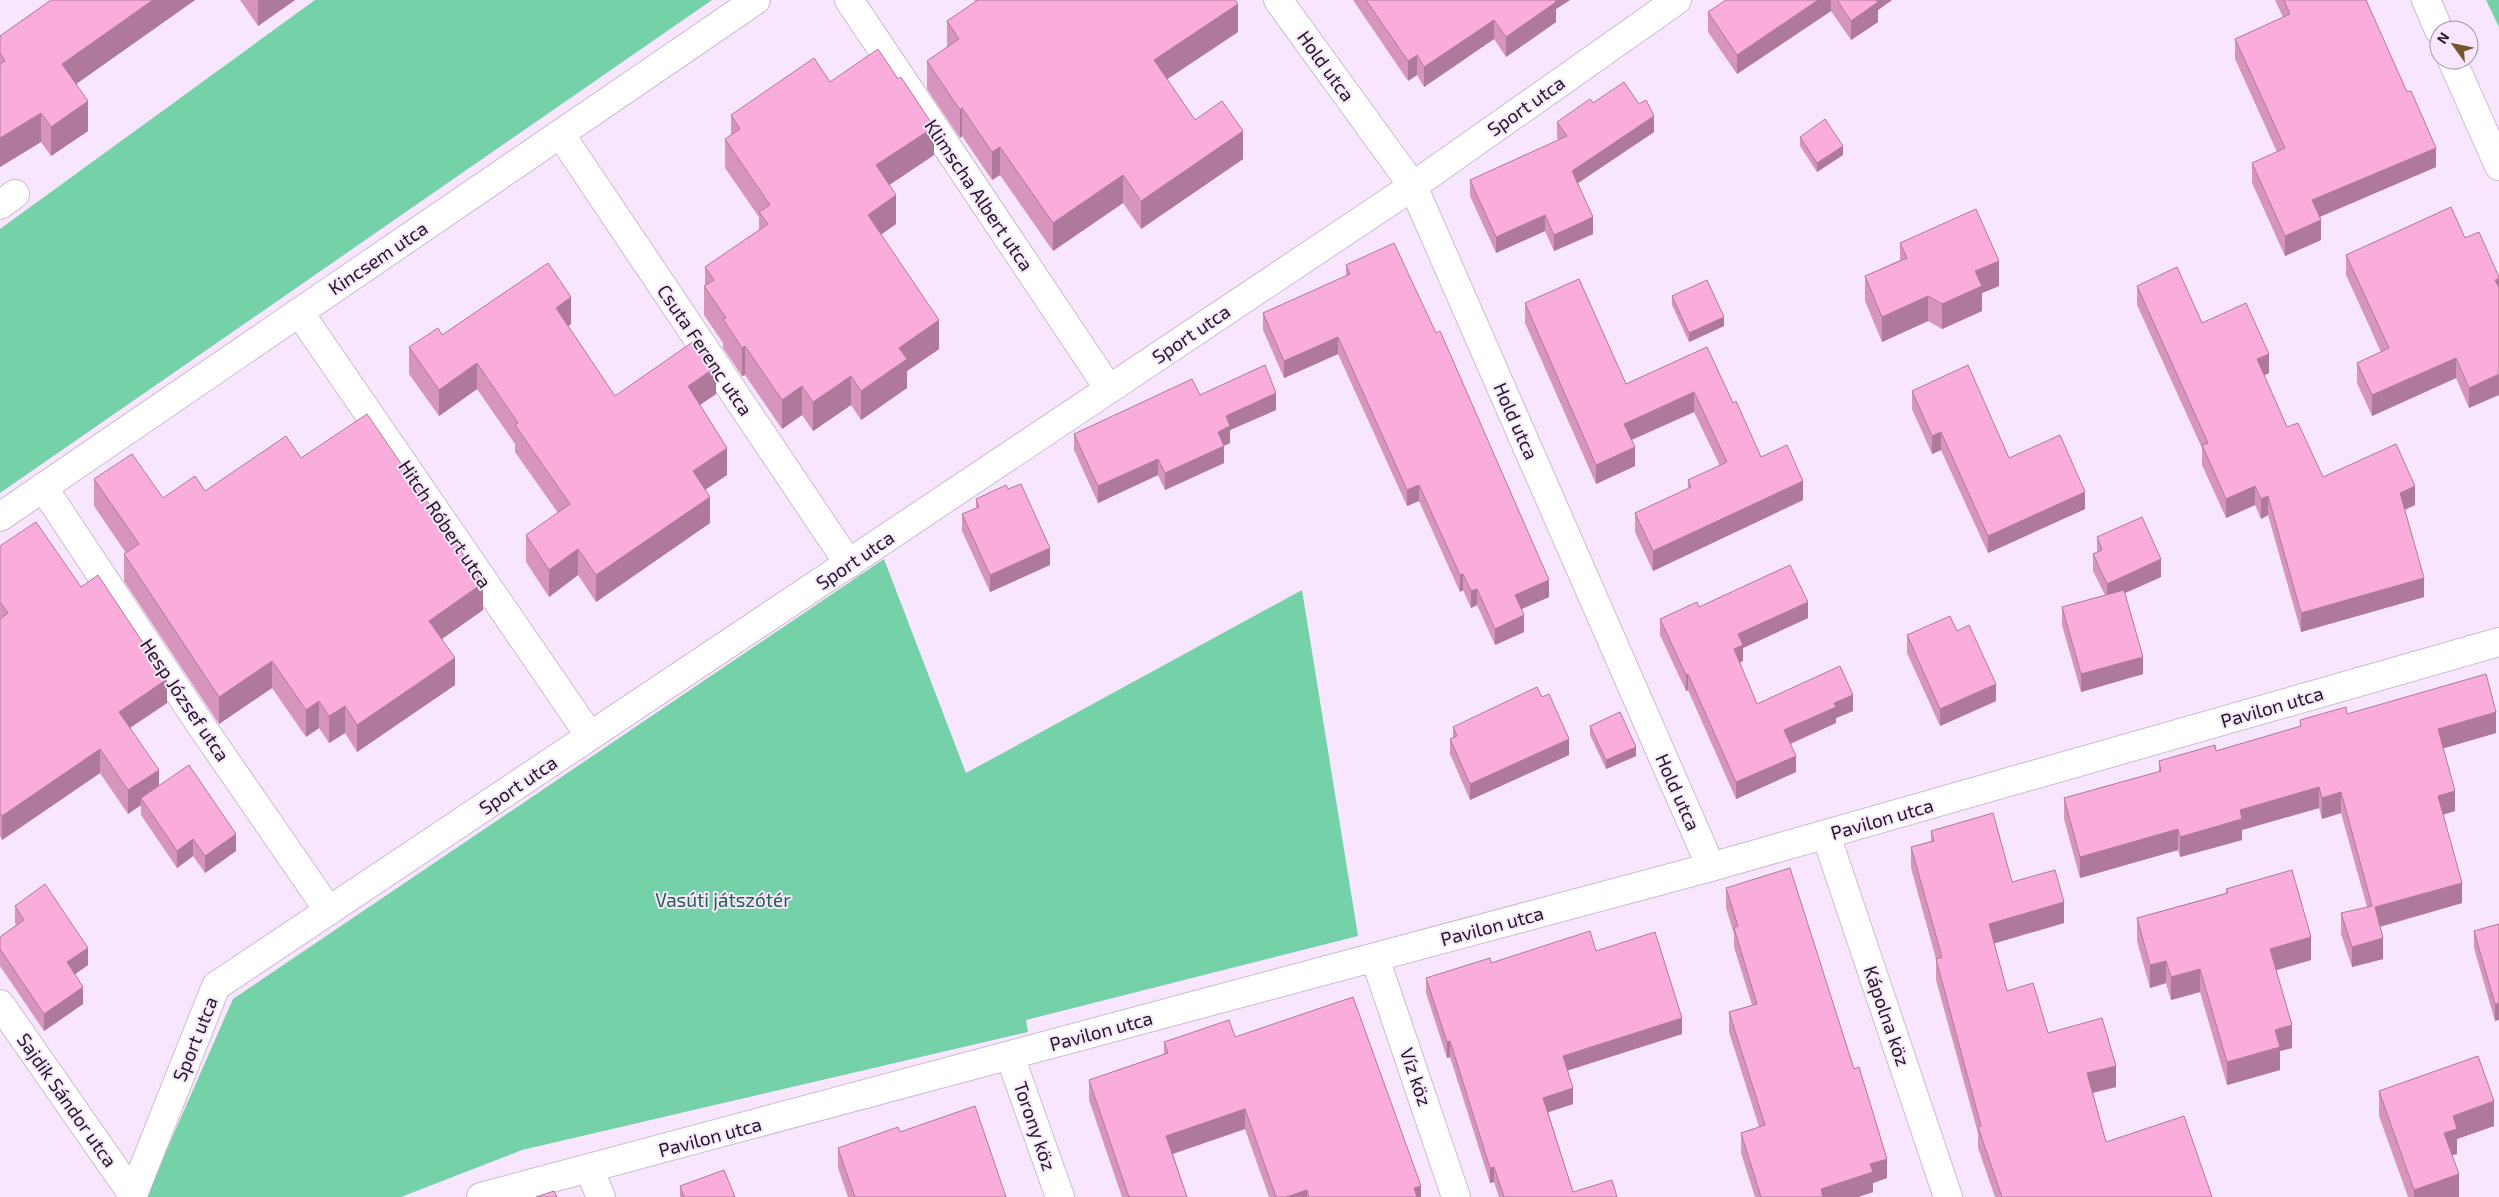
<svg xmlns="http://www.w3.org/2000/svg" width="2499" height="1197" font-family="'Exo 2',sans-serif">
	<rect width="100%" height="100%" fill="#f8e6fe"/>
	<g fill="#75d1a7">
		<polygon points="315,0 712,0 0,493 0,229"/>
		<polygon points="2486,0 2499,0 2499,27"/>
		<polygon points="884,559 966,773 1302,590 1358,936 1026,1020 1028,1032 522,1150 401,1197 146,1197 233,999"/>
	</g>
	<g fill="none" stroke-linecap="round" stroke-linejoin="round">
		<defs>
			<g id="street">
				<polyline points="849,0 1109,389"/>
				<polyline points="1278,0 1413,186 1711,867"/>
				<polyline points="2426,0 2439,30"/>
				<polyline points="2452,60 2499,166"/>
				<polyline points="561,135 849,564"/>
				<polyline points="0,205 15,194"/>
				<polyline points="299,312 590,736"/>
				<polyline points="43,487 198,721 329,911"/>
				<polyline points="0,517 756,0"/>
				<polyline points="1826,835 1948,1197"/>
				<polyline points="1375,958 1456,1197"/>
				<polyline points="0,1004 133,1195"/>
				<polyline points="1010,1056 1060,1197"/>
				<polyline points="589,1169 601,1197"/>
				<polyline points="132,1197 216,986 1413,186 1677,0"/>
				<polyline points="481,1197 1711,867 2499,642"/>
			</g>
		</defs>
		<use href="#street" stroke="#ccbbd3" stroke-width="30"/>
		<use href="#street" stroke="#fff" stroke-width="28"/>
	</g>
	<g fill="#d795be">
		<polygon points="51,0 195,0 76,84 88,131 51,156 41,142 0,167 0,36"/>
		<polygon points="240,0 295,0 258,26"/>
		<polygon points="974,0 1235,0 1238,32 1167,79 1195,120 1243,159 1141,229 1123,203 1053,251 1000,175 992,180 962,136 960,138 927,89 927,61 947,47 947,21 976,2"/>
		<polygon points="1353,0 1570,0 1556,9 1556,22 1506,57 1494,39 1424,87 1417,75 1408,81"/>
		<polygon points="1726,0 1892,0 1878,10 1878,22 1851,40 1831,11 1737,74 1708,32 1708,12"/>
		<polygon points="2275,0 2366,0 2436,167 2320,217 2321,240 2285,256 2252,183 2252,163 2277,152 2235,59 2235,39 2283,17"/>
		<polygon points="830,82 934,155 889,185 896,224 881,234 939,349 907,371 907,388 861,420 851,405 813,431 802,415 782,429 745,375 742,376 723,348 723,343 704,315 704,286 705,285 705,267 759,230 759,217 725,168 725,139 731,136 731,115"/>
		<polygon points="1593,103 1654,132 1578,183 1593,234 1554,251 1545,231 1496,253 1470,196 1470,180 1559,140 1557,138 1557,122"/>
		<polygon points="1800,137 1843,155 1817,172 1800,146"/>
		<polygon points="2479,232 2469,408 2456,378 2372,416 2357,383 2357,363 2381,352 2346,275 2346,255 2465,238"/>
		<polygon points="1900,243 1999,286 1982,293 1982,311 1942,329 1928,321 1882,342 1865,301 1865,276 1900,260"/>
		<polygon points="1346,265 1549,597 1521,609 1524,632 1495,645 1477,605 1471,608 1463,590 1460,592 1419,501 1407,506 1338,354 1284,378 1263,330 1263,313 1346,276"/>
		<polygon points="2137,286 2202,323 2269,373 2264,375 2287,427 2323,477 2415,505 2404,510 2424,597 2301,632 2268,515 2261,519 2255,505 2226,518 2202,465 2202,448 2137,305"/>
		<polygon points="1672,296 1724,326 1689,342 1672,305"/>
		<polygon points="1525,303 1626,384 1707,347 1733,403 1761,457 1803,500 1653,571 1635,532 1635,513 1688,489 1688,480 1720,466 1694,412 1632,440 1635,466 1596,484 1525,323"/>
		<polygon points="571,324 568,326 615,396 716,394 700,405 727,475 706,489 710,523 596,602 578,575 549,597 526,562 526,535 558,513 515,452 515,444 477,389 439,416 409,374 409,347"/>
		<polygon points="1912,391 2009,458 2085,509 1988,553 1941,450 1932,454 1912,409"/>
		<polygon points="1200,395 1276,410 1230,430 1230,443 1224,446 1224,463 1165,490 1158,475 1098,503 1074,450 1074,434"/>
		<polygon points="301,458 483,610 442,639 455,685 357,752 345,733 329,743 319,728 306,737 272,688 219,724 124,581 124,554 126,553 94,506 94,479 163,498 205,491"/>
		<polygon points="1008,489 1050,565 990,592 962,531 962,514 976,508 976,499"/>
		<polygon points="2097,537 2161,577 2125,593 2143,674 2081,692 2062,625 2062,607 2105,595 2093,571 2093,554 2097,552"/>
		<polygon points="0,546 81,587 167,703 130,728 159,786 236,851 205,873 193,856 177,868 141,815 141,805 128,814 100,773 2,840 0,836"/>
		<polygon points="1699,607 1808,618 1743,648 1743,661 1739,663 1757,704 1853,711 1836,718 1836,723 1791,744 1796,772 1736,799 1688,690 1686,691 1660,635 1660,619"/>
		<polygon points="1957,631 1996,701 1940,726 1907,653 1907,635"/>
		<polygon points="2347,714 2496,733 2443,748 2455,811 2443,815 2462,903 2380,927 2383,959 2352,967 2341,934 2341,913 2367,907 2341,813 2322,819 2319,808 2242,830 2242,840 2180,857 2178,850 2080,878 2064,819 2064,798 2159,772 2159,761 2216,751 2300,727 2300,720"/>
		<polygon points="1590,726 1636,756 1606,769 1590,735"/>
		<polygon points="1453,727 1569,755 1470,800 1450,754 1450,739 1453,737"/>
		<polygon points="1931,831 2012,882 2064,923 1994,943 2007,991 2048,1033 2116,1087 2093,1093 2106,1142 2212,1197 1995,1197 1978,1148 1978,1133 1936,980 1936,959 1911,868 1911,847 1931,841"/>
		<polygon points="1726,888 1887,1178 1873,1183 1873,1192 1858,1197 1755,1197 1741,1153 1741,1133 1759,1127 1729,1032 1729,1012 1752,1005 1734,947 1734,934 1726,908"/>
		<polygon points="2226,889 2311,960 2276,970 2292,1048 2280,1051 2280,1070 2227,1085 2200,992 2171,1000 2166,983 2150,988 2137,941 2137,918 2226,893"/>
		<polygon points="15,906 88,965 75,974 83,1004 44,1031 0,966 0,937 16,925 15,923"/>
		<polygon points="2499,924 2495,1021 2474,948 2474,931"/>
		<polygon points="1596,951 1682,1034 1568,1070 1573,1104 1548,1112 1573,1192 1617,1197 1499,1197 1494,1182 1490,1183 1450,1057 1447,1058 1426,993 1426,978 1491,963"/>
		<polygon points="1235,1037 1421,1197 1269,1197 1245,1129 1173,1154 1187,1197 1122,1197 1089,1100 1089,1080 1164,1054 1164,1042"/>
		<polygon points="2379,1091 2494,1126 2457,1139 2457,1154 2452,1155 2459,1197 2408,1197 2379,1116"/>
		<polygon points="838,1148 1006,1197 848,1197 838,1168"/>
		<polygon points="680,1186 735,1197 680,1197"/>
	</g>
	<g fill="#af799b">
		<polygon points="153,0 195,0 62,94 62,64"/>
		<polygon points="258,0 295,0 258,26"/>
		<polygon points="1550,0 1570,0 1556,9 1556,22 1506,57 1506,37"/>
		<polygon points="1818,0 1831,0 1831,11 1737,74 1737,55"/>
		<polygon points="1872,0 1892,0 1878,10 1878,22 1851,40 1851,21"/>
		<polygon points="1238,4 1238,32 1154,88 1154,60"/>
		<polygon points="1494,20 1494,39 1424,87 1424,67"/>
		<polygon points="1417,55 1417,75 1408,81 1408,61"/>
		<polygon points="88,101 88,131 51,156 51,127"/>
		<polygon points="962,108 962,136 960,138 960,110"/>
		<polygon points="41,113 41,142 0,167 0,138"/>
		<polygon points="1654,116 1654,132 1572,187 1572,171"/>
		<polygon points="934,127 934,155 876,194 876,165"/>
		<polygon points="1243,131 1243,159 1141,229 1141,201"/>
		<polygon points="1843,146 1843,155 1817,172 1817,163"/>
		<polygon points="1000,147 1000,175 992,180 992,152"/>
		<polygon points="2436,148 2436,167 2312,220 2312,200"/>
		<polygon points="1123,175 1123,203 1053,251 1053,223"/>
		<polygon points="896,195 896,224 868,244 868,215"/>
		<polygon points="1545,215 1545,231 1496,253 1496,237"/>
		<polygon points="1593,217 1593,234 1554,251 1554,235"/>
		<polygon points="2321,220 2321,240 2285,256 2285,236"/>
		<polygon points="1999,261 1999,286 1982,293 1982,311 1942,329 1942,304 1975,271"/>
		<polygon points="2499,278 2499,299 2495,280"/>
		<polygon points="1928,296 1928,321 1882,342 1882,317"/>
		<polygon points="571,297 571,324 556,335 556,308"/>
		<polygon points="1724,317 1724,326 1689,342 1689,333"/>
		<polygon points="939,320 939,349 907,371 907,388 861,420 861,391 899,348"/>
		<polygon points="1338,337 1338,354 1284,378 1284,361"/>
		<polygon points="745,346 745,375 742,376 742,348"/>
		<polygon points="2269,354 2269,373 2257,379 2257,359"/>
		<polygon points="2456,358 2456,378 2372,416 2372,395"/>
		<polygon points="477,363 477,389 439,416 439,390"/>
		<polygon points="716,367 716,394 688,413 688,386"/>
		<polygon points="2499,374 2499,395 2469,408 2469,388"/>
		<polygon points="851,376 851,405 813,431 813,402"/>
		<polygon points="802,386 802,415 782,429 782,400"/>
		<polygon points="1694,392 1694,412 1624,443 1624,424"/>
		<polygon points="1276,393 1276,410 1230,430 1230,443 1218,448 1218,432 1226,416"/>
		<polygon points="1941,432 1941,450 1932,454 1932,436"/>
		<polygon points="1224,446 1224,463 1165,490 1165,473"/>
		<polygon points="1635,447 1635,466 1596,484 1596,465"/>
		<polygon points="727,448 727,475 693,498 693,471"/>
		<polygon points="1158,459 1158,475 1098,503 1098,486"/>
		<polygon points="1803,481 1803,500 1653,571 1653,551"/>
		<polygon points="1419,485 1419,501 1407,506 1407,490"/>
		<polygon points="2255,486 2255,505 2226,518 2226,499"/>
		<polygon points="2415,486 2415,505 2400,512 2400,493"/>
		<polygon points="2085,492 2085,509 1988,553 1988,536"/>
		<polygon points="2268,496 2268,515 2261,519 2261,499"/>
		<polygon points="710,497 710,523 596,602 596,575"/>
		<polygon points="1050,548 1050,565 990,592 990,575"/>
		<polygon points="578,549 578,575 549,597 549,570"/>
		<polygon points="2161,559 2161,577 2107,601 2107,584"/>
		<polygon points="1463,574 1463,590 1460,592 1460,575"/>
		<polygon points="2424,578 2424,597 2301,632 2301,613"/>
		<polygon points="1549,580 1549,597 1515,612 1515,595"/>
		<polygon points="483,583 483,610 429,648 429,621"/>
		<polygon points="1477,589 1477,605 1471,608 1471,591"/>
		<polygon points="1808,602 1808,618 1743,648 1743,661 1734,666 1734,649 1738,634"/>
		<polygon points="1524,615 1524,632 1495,645 1495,629"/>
		<polygon points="2143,657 2143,674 2081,692 2081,674"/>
		<polygon points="455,658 455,685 357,752 357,725"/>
		<polygon points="272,661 272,688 219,724 219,697"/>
		<polygon points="1688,674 1688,690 1686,691 1686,675"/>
		<polygon points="167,679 167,703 119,735 119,712"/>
		<polygon points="1996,684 1996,701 1940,726 1940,709"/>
		<polygon points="1853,695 1853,711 1836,718 1836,723 1784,746 1784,730 1834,703"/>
		<polygon points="319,701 319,728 306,737 306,710"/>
		<polygon points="345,706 345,733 329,743 329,716"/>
		<polygon points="2496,712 2496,733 2438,750 2438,729"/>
		<polygon points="1569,739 1569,755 1470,800 1470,784"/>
		<polygon points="1636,747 1636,756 1606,769 1606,760"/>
		<polygon points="100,749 100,773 2,840 2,816"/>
		<polygon points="1796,756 1796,772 1736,799 1736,782"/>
		<polygon points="159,770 159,793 141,798 141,805 128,814 128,790"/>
		<polygon points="2319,787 2319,808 2242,830 2242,840 2180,857 2180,837 2240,810"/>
		<polygon points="2455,791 2455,811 2438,816 2438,796"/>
		<polygon points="2341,792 2341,813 2322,819 2322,798"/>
		<polygon points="2178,829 2178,850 2080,878 2080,857"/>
		<polygon points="236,834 236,851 205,873 205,856"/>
		<polygon points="193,839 193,856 177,868 177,851"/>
		<polygon points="2462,883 2462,903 2375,928 2375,907"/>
		<polygon points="2064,902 2064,923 1989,945 1989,924"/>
		<polygon points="2311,937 2311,960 2270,972 2270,949"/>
		<polygon points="2383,938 2383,959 2352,967 2352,947"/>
		<polygon points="88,948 88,965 67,980 67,962"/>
		<polygon points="2166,961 2166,983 2150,988 2150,965"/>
		<polygon points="2200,969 2200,992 2171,1000 2171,977"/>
		<polygon points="83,987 83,1004 44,1031 44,1014"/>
		<polygon points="2499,1003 2499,1020 2495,1021 2495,1004"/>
		<polygon points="1682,1018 1682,1034 1563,1072 1563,1056"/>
		<polygon points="2292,1025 2292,1048 2280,1051 2280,1070 2227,1085 2227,1062 2275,1030"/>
		<polygon points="1450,1041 1450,1057 1447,1058 1447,1042"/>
		<polygon points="2116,1066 2116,1087 2087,1094 2087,1073"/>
		<polygon points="1573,1088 1573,1104 1543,1114 1543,1098"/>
		<polygon points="2494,1101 2494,1126 2457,1139 2457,1154 2444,1158 2444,1133 2453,1116"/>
		<polygon points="1245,1109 1245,1129 1166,1156 1166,1136"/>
		<polygon points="1887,1159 1887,1178 1873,1183 1873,1192 1858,1197 1821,1197 1821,1189 1870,1164"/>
		<polygon points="1494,1167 1494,1182 1490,1183 1490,1168"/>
		<polygon points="2459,1174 2459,1197 2414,1197 2414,1190"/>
		<polygon points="1421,1186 1421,1197 1414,1197 1414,1188"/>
		<polygon points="1307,1190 1307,1197 1286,1197"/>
	</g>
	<g fill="#faaddd" stroke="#af799b">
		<polygon points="51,0 153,0 62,64 88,101 51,127 41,113 0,138 0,64 5,61 0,53 0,36"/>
		<polygon points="978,0 1235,0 1238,4 1154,60 1195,120 1222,101 1243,131 1141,201 1123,175 1053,223 1000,147 992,152 962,108 960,110 927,61 959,39 947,21"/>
		<polygon points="1366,0 1555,0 1556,2 1506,37 1494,20 1424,67 1417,55 1408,61"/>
		<polygon points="1726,0 1818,0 1737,55 1708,12"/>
		<polygon points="1837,0 1876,0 1878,2 1851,21"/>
		<polygon points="2284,0 2366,0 2407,92 2411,91 2436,148 2312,200 2321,220 2285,236 2252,163 2285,148 2235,39 2290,14"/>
		<polygon points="878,49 898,79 901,77 934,127 876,165 896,195 868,215 939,320 899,348 907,359 861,391 851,376 813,402 802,386 782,400 745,346 742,348 723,319 726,318 704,286 714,280 705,267 768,224 759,212 770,205 725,139 740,129 731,115 814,58 830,82"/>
		<polygon points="1624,82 1639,104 1646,100 1654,116 1572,171 1593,217 1554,235 1545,215 1496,237 1470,180 1567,136 1557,122 1590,99 1593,103"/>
		<polygon points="1825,119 1843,146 1817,163 1800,137"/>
		<polygon points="2451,207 2465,238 2479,232 2499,277 2499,278 2495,280 2499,288 2499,374 2469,388 2456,358 2372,395 2357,363 2389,348 2346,255"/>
		<polygon points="1976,209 1999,261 1975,271 1982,286 1942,304 1928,296 1882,317 1865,276 1907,258 1900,243"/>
		<polygon points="1394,243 1436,333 1440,331 1549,580 1515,595 1524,615 1495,629 1477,589 1471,591 1463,574 1460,575 1419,485 1407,490 1338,337 1284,361 1263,313 1350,274 1346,265"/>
		<polygon points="548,263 571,297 556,308 615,396 697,339 716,367 688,386 727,448 693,471 710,497 596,575 578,549 549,570 526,535 570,504 515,425 518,423 477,363 439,390 409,347 438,328 442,335"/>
		<polygon points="2177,267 2202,323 2246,303 2269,354 2257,359 2287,427 2298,423 2323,477 2396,444 2415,486 2400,493 2424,578 2301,613 2268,496 2261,499 2255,486 2226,499 2202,445 2208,443 2137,286"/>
		<polygon points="1579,279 1626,384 1707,347 1733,403 1736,401 1761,457 1787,445 1803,481 1653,551 1635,513 1691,487 1688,480 1727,462 1694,392 1624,424 1635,447 1596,465 1525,303"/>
		<polygon points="1707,280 1724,317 1689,333 1672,296"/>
		<polygon points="1265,365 1276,393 1226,416 1230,426 1218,432 1224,446 1165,473 1158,459 1098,486 1074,434 1192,379 1200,395"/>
		<polygon points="1968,365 2009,458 2060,435 2085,492 1988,536 1941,432 1932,436 1912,391"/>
		<polygon points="367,414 483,583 429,621 455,658 357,725 345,706 329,716 319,701 306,710 272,661 219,697 124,554 139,544 94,479 132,454 163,498 195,476 205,491 286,436 301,458"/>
		<polygon points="1021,484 1050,548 990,575 962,514 979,507 976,499 1006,485 1008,489"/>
		<polygon points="2142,517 2161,559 2107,584 2093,554 2102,550 2097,537"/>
		<polygon points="36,522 81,587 98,575 167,679 119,712 159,770 128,790 100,749 2,816 0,813 0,619 8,613 0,602 0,546"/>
		<polygon points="1790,565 1808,602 1738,634 1743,645 1734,649 1757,704 1840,666 1853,695 1834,703 1836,707 1784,730 1796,756 1736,782 1688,674 1686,675 1660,619 1697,602 1699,607"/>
		<polygon points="2124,590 2143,657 2081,674 2062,607"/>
		<polygon points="1950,616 1957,631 1969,625 1996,684 1940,709 1907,635"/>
		<polygon points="2486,674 2496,712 2438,729 2455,791 2438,796 2462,883 2375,907 2383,938 2352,947 2341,913 2372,906 2341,792 2322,798 2319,787 2240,810 2242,819 2180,837 2178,829 2080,857 2064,798 2161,771 2159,761 2215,745 2216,751 2301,726 2300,720 2346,707 2347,714"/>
		<polygon points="1537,687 1542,697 1549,694 1569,739 1470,784 1450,739 1457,736 1453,727"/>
		<polygon points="1620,712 1636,747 1606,760 1590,726"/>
		<polygon points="189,765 236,834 205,856 193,839 177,851 141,798"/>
		<polygon points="1993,813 2012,882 2055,870 2064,902 1989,924 2007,991 2033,983 2048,1033 2102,1018 2116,1066 2087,1073 2106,1142 2184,1116 2212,1197 2002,1197 1978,1127 1981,1126 1936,959 1942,957 1911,847 1934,841 1931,831"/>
		<polygon points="1790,868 1854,1069 1859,1067 1887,1159 1870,1164 1873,1172 1821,1189 1823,1197 1761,1197 1741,1133 1765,1125 1729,1012 1757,1004 1734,928 1738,926 1726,888"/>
		<polygon points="2292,870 2311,937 2270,949 2292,1025 2275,1030 2280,1047 2227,1062 2200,969 2171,977 2166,961 2150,965 2137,918 2228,893 2226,889"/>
		<polygon points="45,884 88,948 67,962 83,987 44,1014 0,949 0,937 24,920 15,906"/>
		<polygon points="2499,924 2499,1003 2495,1004 2474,931"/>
		<polygon points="1590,931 1596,951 1655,932 1682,1018 1563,1056 1573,1088 1543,1098 1573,1192 1612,1180 1617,1197 1504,1197 1494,1167 1490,1168 1450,1041 1447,1042 1426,978 1490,958 1491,963"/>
		<polygon points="1353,997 1421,1186 1414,1188 1417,1197 1309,1197 1307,1190 1286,1197 1276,1197 1245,1109 1166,1136 1187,1197 1129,1197 1089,1080 1168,1053 1164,1042 1229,1020 1235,1037"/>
		<polygon points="2478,1056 2494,1101 2453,1116 2457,1129 2444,1133 2459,1174 2414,1190 2379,1091"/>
		<polygon points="975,1106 1006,1197 855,1197 838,1148 898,1127 900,1132"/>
		<polygon points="724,1170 735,1197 684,1197 680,1186"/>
		<polygon points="554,1191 557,1197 536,1197"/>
	</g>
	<g text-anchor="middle" stroke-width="4" stroke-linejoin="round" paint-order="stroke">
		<g font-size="19" fill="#1f1922" stroke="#f8e6fe">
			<text transform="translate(1326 66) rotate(54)" y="7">Hold utca</text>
			<text transform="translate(1526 106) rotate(-35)" y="7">Sport utca</text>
			<text transform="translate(979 195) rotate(56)" y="7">Klimscha Albert utca</text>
			<text transform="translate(378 258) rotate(-34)" y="7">Kincsem utca</text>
			<text transform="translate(1191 334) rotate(-34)" y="7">Sport utca</text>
			<text transform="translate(705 350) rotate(56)" y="7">Csuta Ferenc utca</text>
			<text transform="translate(1516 421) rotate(66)" y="7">Hold utca</text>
			<text transform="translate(445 524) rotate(56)" y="7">Hitch Róbert utca</text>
			<text transform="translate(855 560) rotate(-34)" y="7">Sport utca</text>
			<text transform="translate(185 700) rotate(56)" y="7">Hesp József utca</text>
			<text transform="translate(2272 707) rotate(-16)" y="7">Pavilon utca</text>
			<text transform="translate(518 785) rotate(-34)" y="7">Sport utca</text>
			<text transform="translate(1678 792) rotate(66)" y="7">Hold utca</text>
			<text transform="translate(1882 819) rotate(-16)" y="7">Pavilon utca</text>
			<text transform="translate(1492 926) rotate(-15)" y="7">Pavilon utca</text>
			<text transform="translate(1887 1016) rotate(71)" y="7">Kápolna köz</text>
			<text transform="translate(1101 1031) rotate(-15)" y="7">Pavilon utca</text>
			<text transform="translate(195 1039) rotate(-68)" y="7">Sport utca</text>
			<text transform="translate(1416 1077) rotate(71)" y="7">Víz köz</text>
			<text transform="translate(67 1100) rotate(55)" y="7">Sajdik Sándor utca</text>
			<text transform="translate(1035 1126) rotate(71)" y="7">Torony köz</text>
			<text transform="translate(710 1137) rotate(-15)" y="7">Pavilon utca</text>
		</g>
		<g font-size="19" fill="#1c6347" stroke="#f8e6fe">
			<text x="723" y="907">Vasúti játszótér</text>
		</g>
	</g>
	<g transform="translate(2454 45) rotate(303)"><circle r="24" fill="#f8e6fe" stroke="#a194a6"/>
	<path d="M0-4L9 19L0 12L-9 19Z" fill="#75582c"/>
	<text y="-8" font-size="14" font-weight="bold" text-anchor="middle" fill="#1f1922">N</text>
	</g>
</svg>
